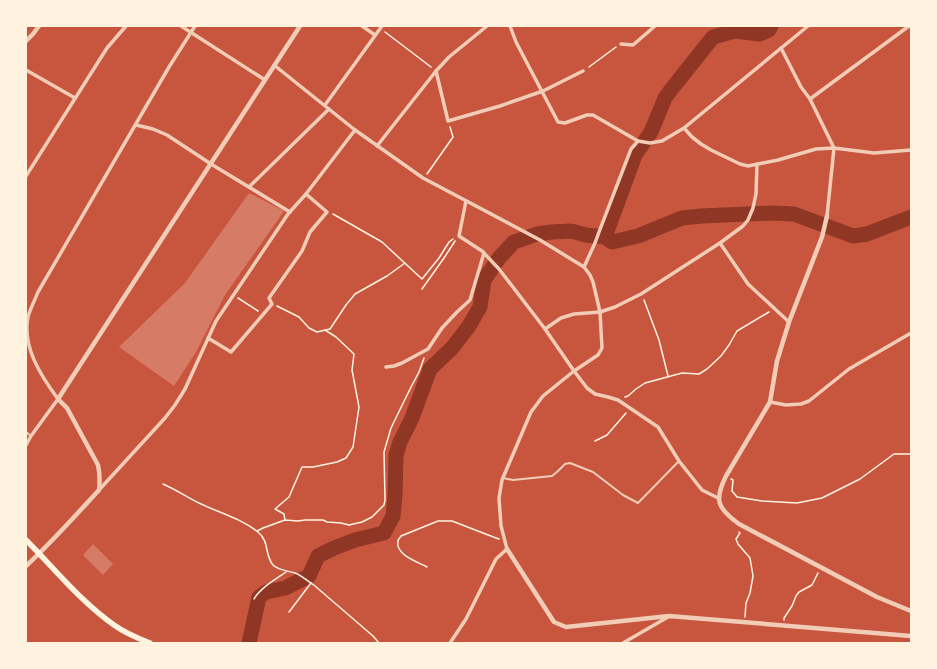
<svg xmlns="http://www.w3.org/2000/svg" width="937" height="669" font-family="'PT Serif',serif">
	<rect width="100%" height="100%" fill="#c8553d"/>
	<g fill="none" stroke-linecap="round" stroke-linejoin="round">
		<g stroke="#8f3625" stroke-width="15">
			<polyline points="605,237 612,242 638,236 682,218 701,216 772,213 794,214 853,236 867,234 911,217"/>
			<polyline points="605,237 635,155 651,132 665,98 670,91 713,37 735,31 760,34 769,30 771,26"/>
			<polyline points="249,643 259,597 266,592 285,588 309,576 318,556 334,548 355,540 384,533 393,516 395,495 396,455 400,442 412,418 430,369 452,348 469,326 480,307 484,280 499,258 514,242 537,234 551,232 571,231 586,235 605,237"/>
		</g>
	</g>
	<g fill="#d67c66">
		<polygon points="249,193 284,211 225,295 196,352 174,386 119,347 185,283"/>
		<polygon points="93,544 113,564 103,575 83,555"/>
	</g>
	<g fill="none" stroke-linecap="round" stroke-linejoin="round">
		<g stroke="#fff3e0" stroke-width="1.5">
			<polyline points="385,32 431,67"/>
			<polyline points="589,67 616,47"/>
			<polyline points="427,174 453,137 450,127"/>
			<polyline points="333,214 382,242 422,279 439,258 449,242 453,239"/>
			<polyline points="422,289 444,258 455,241"/>
			<polyline points="238,298 258,311"/>
			<polyline points="644,300 659,340 668,376"/>
			<polyline points="277,306 299,317 309,328 317,332 330,329 346,305 355,294 387,276 405,263"/>
			<polyline points="625,397 628,396 636,389 645,383 682,373 699,374 707,369 721,356 729,345 737,331 769,312"/>
			<polyline points="595,441 607,435 626,413"/>
			<polyline points="731,479 733,480 732,491 737,497 762,501 797,503 822,498 860,479 894,454 911,454"/>
			<path d="M163,484C177,490 188,498 201,504C220,513 242,519 258,532C270,542 264,554 273,565C278,570 288,571 295,573C301,575 306,580 311,583"/>
			<polyline points="285,520 284,514 275,509 289,497 302,467 313,467 337,462 346,458 353,447 359,407 352,370 354,354 336,337 325,330"/>
			<polyline points="257,531 263,528 285,520 298,521 305,520 323,520 327,522 341,523 349,525 362,522 372,517 384,505 385,500 384,452 391,428 411,387 419,372 424,358"/>
			<polyline points="739,532 740,533 736,539 738,544 750,558 753,576 750,593 746,603 745,617"/>
			<path d="M427,567C418,562 395,555 398,541C398,539 400,538 401,536L438,521H452L496,538L499,539"/>
			<path d="M254,599C260,588 276,579 286,572"/>
			<polyline points="289,612 311,583 315,586 373,636 379,643"/>
			<polyline points="784,620 784,618 792,606 796,596 799,592 812,585 818,573"/>
		</g>
		<g stroke="#f1ccb7" stroke-width="2">
			<polyline points="26,432 31,436"/>
			<polyline points="503,478 513,480 552,476 558,471 565,464 570,463 593,472 623,495 638,503 679,461"/>
		</g>
		<g stroke="#f1ccb7" stroke-width="3.5">
			<polyline points="181,26 265,80"/>
			<polyline points="362,26 375,35"/>
			<polyline points="510,26 516,42 558,122 565,123 587,115 593,115 638,141 650,143 662,141 684,128 808,26"/>
			<polyline points="621,44 633,45 655,26"/>
			<polyline points="781,48 801,87 810,99 834,148 827,216"/>
			<polyline points="274,65 355,130 423,178 540,240 584,267 590,275 593,282 600,312 602,348 598,355 574,371 543,396 531,412 502,480 499,498 501,526 507,549 496,559 466,619 450,643"/>
			<polyline points="26,70 75,98"/>
			<polyline points="436,71 448,121 500,106 543,91 583,71"/>
			<polyline points="810,99 909,26"/>
			<polyline points="325,105 382,26"/>
			<polyline points="136,125 153,129 167,135 211,164 290,212"/>
			<polyline points="684,128 692,137 701,144 711,150 740,164 748,166 778,160 816,149 834,148 874,153 911,150"/>
			<polyline points="377,146 436,71 449,57 487,26"/>
			<polyline points="26,176 107,48 126,26"/>
			<polyline points="249,187 329,109"/>
			<polyline points="466,201 459,236 482,251 499,269 545,329 574,371 587,388 595,394 608,397 618,400 658,427 679,461 702,490 718,498"/>
			<polyline points="720,243 748,284 789,322"/>
			<polyline points="584,267 595,243 599,232 631,149 638,141"/>
			<polyline points="545,329 561,318 574,314 600,312 615,307 641,294 720,243 743,226 748,220 753,208 756,194 757,164"/>
			<polyline points="208,338 231,352 272,304 269,298 302,251 310,232 327,212 306,194"/>
			<polyline points="386,367 394,366 402,363 428,349 442,328 457,312 470,300 484,253"/>
			<polyline points="770,402 786,405 801,404 809,401 849,369 911,333"/>
			<path d="M26,445L31,436L58,399C41,376 22,347 28,317C30,309 35,300 38,292L169,67L195,26"/>
			<polyline points="99,490 165,418 175,405 185,389 216,321 288,214 306,194 355,130"/>
			<polyline points="623,643 668,617"/>
		</g>
		<g stroke="#f1ccb7" stroke-width="4.5">
			<polyline points="26,41 33,34 39,26"/>
			<path d="M827,216L822,237L789,322L777,361L770,402L726,476C714,500 717,508 739,524L877,597L911,611"/>
			<polyline points="507,549 554,622 566,627 669,616 911,636"/>
			<path d="M26,566C52,542 75,516 99,490C100,481 100,474 98,465L67,408L58,399L300,26"/>
		</g>
		<path stroke="#fff3e0" stroke-width="5.5" d="M26,540C54,568 81,602 114,625C125,633 137,638 150,643"/>
	</g>
	<rect width="937" height="669" fill="none" stroke="#fff3e0" stroke-width="54"/>
</svg>
